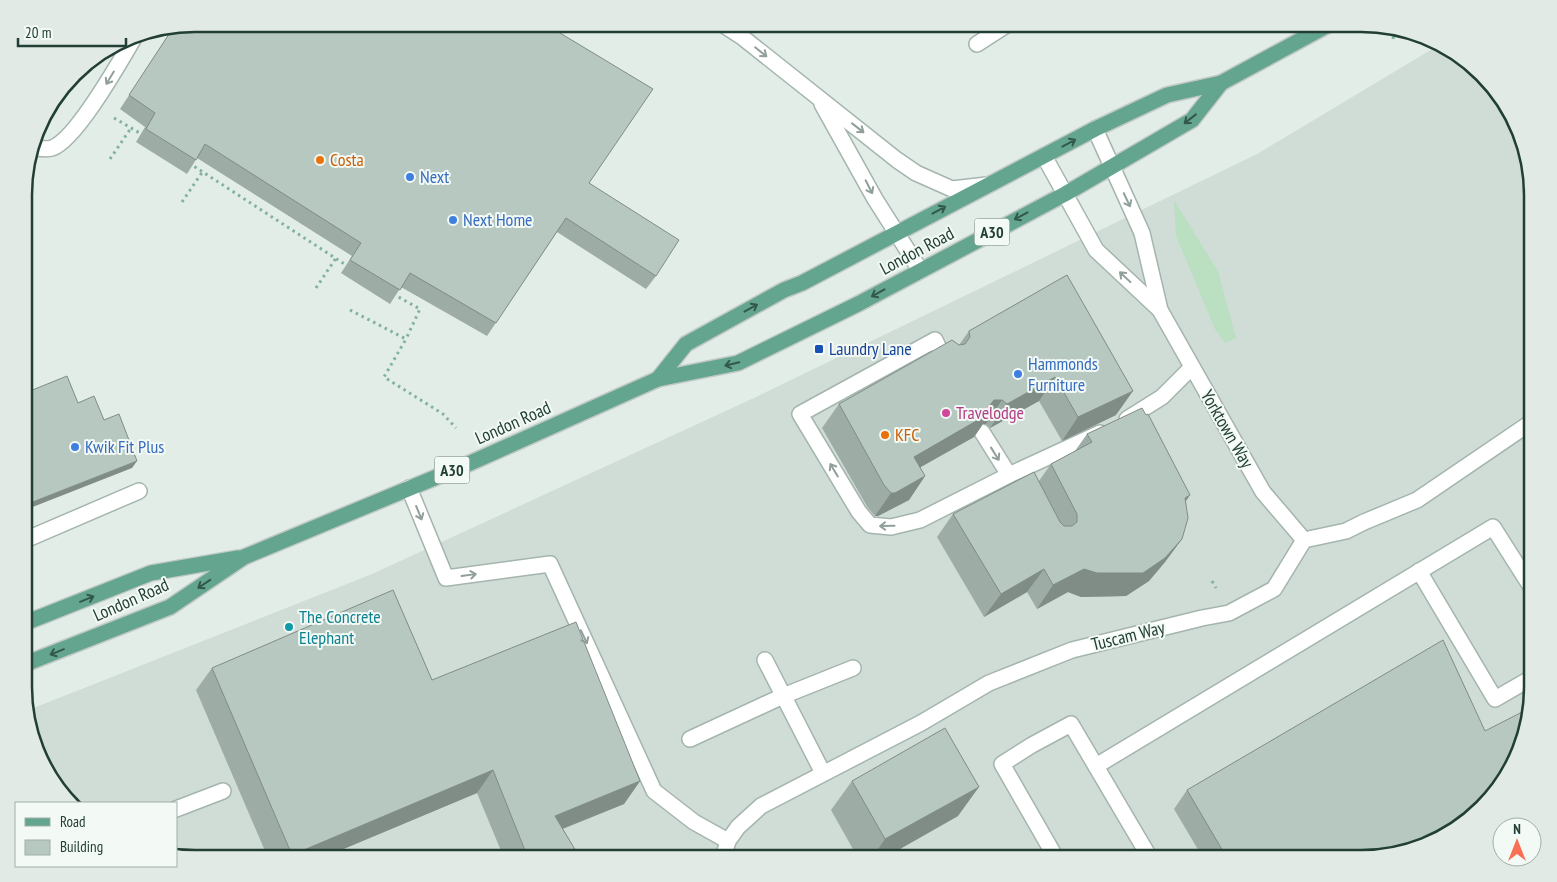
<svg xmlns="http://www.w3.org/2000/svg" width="1557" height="882" font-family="'PT Sans Narrow',sans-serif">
	<rect width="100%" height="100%" fill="#e2ede7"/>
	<polygon fill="#d0ddd6" points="1439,45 1447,47 1504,100 1533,184 1533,697 1510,772 1372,858 196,858 176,853 176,803 76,803 53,782 26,711 372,574 756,397 1257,154"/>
	<polygon fill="#badfc1" points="1174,200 1218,271 1236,338 1225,343 1215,329 1176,236"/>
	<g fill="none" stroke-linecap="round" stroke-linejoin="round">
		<defs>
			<g id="minor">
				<polyline points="722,24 742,37 897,160 916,173 952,189 987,185"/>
				<polyline points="977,44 1008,24"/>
				<polyline points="822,104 875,199 920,270"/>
				<polyline points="1095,129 1142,233 1160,310 1263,492 1304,540"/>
				<path d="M33,148C38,148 47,150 52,148C76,140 121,60 135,36"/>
				<polyline points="1044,156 1096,250 1160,310"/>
				<polyline points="944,359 935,340 800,414 859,512 870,525 891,527 920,520 1009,475 1100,433"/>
				<polyline points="1127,419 1162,397 1192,367"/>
				<polyline points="982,432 1009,475"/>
				<polyline points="409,488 446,578 550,564 654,791 694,822 728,841"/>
				<polyline points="25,540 139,491"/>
				<polyline points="1419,571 1495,699 1533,677"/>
				<polyline points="765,660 823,773"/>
				<polyline points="690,739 783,696 853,668"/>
				<polyline points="1096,766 1493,527 1533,590"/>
				<polyline points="176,809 223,791"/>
				<polyline points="723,858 728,841 738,827 761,806 921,723 989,683 1072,650 1202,618 1229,613 1274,589 1304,540 1346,531 1364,522 1417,500 1533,421"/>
				<polyline points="1056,858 1002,764 1032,745 1071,724 1150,858"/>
			</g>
			<g id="major">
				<polyline points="658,379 686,344 784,290 802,283 1095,129 1167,95 1221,83 1330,24"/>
				<polyline points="25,623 151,573 238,558"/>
				<polyline points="25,664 170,607 244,557 468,464 658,379 738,363 858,304 1065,194 1192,120 1221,83"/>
			</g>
		</defs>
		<use href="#minor" stroke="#a4b5ae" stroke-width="18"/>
		<use href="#major" stroke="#c1c9c6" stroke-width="18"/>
		<g stroke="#81b29e" stroke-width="3" stroke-dasharray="2.5 4" stroke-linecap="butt">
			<polyline points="1393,39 1394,33"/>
			<polyline points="114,118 143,135"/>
			<polyline points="110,159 131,128"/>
			<polyline points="189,163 349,267"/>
			<polyline points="182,202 203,171"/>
			<polyline points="316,288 336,258"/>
			<polyline points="393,294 420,309 406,339"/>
			<polyline points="350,310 406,339 384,377 443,414 456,428"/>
			<polyline points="1212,581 1216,588"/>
		</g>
		<use href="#minor" stroke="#fff" stroke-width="15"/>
		<use href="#major" stroke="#64a58f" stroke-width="15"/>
	</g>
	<g fill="#9daca5">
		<polygon points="196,24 589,183 656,276 646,289 557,232 487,336 401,287 390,304 341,273 352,256 197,158 187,174 136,142 145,127 120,109 173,28"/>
		<polygon points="1067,275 1116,415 1062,441 1039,401 990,428 986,424 983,424 974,437 920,467 925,476 909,500 878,516 875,516 868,508 822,428 839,404 959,345 969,331"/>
		<polygon points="1087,434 1186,502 1182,539 1165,562 1149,581 1126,596 1081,597 1068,592 1037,609 1027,592 984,617 937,537 953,514 1039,481 1051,464 1075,451"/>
		<polygon points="212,668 432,680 640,781 624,804 563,829 580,858 504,858 477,793 322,858 268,858 196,690"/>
		<polygon points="852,781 958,816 884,858 858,858 831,810"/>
		<polygon points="1187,790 1372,858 1203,858 1174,809"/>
	</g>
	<g fill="#808c86">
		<polygon points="1055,377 1039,401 990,428 1007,404"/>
		<polygon points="1133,391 1116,415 1062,441 1078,417"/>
		<polygon points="994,400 1002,400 986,424 983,424 974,437 898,480 914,457 990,405"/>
		<polygon points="137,461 132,468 25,510 25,505"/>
		<polygon points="925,476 909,500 878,516 875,516 891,493"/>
		<polygon points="1190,495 1174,519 1185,498"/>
		<polygon points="1182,539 1165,562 1149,581 1126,596 1081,597 1068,592 1037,609 1053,585 1084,569"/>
		<polygon points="1044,569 1027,592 984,617 1001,594"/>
		<polygon points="493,770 477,793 322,858 290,858 292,855"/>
		<polygon points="640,781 624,804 539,838 555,816"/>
		<polygon points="979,787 958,816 884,858 872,858 885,839"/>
	</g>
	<g fill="#b7c8c0" stroke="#808c86">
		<polygon points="196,24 545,24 653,89 589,183 679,240 656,276 566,218 496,323 410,273 400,290 350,260 361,243 205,144 196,160 146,129 155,113 129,95 173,28"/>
		<polygon points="1067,275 1133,391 1078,417 1055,377 1007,404 1002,400 994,400 990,405 990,413 914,457 925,476 895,493 891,493 884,485 839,404 952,340 959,345 965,344 970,337 969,331"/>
		<polygon points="67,376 78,403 94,396 104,420 119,414 137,461 25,505 25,393"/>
		<polygon points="1142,408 1146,415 1148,414 1190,495 1185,498 1188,518 1182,539 1165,558 1143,573 1097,573 1084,569 1053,585 1044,569 1001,594 953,514 1034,472 1060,522 1064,526 1072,526 1077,522 1077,514 1051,464 1092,442 1087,434"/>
		<polygon points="393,590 432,680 576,622 640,781 555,816 580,858 518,858 526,853 493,770 292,855 212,668"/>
		<polygon points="1443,640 1485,731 1530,708 1510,772 1447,835 1372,858 1227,858 1187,790"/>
		<polygon points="945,728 979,787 885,839 852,781"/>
	</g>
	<defs><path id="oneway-shaft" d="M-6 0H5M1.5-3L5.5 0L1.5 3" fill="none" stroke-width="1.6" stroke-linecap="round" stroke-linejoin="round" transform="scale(1.25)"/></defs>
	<g stroke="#909f9a">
		<use href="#oneway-shaft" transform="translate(761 52) rotate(39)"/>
		<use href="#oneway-shaft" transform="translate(110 78) rotate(121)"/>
		<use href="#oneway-shaft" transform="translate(858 128) rotate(38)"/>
		<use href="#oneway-shaft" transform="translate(869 187) rotate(63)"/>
		<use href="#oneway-shaft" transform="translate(1127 200) rotate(65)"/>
		<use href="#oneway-shaft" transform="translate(1125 277) rotate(-137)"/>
		<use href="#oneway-shaft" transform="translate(995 454) rotate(58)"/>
		<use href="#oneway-shaft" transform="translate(834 470) rotate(-121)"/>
		<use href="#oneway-shaft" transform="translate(419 513) rotate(68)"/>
		<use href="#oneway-shaft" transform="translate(887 526) rotate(179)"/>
		<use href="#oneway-shaft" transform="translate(469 575) rotate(-8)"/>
		<use href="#oneway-shaft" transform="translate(584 637) rotate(65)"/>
	</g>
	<g stroke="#32584b">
		<use href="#oneway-shaft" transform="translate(1190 119) rotate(142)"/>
		<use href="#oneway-shaft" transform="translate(1069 143) rotate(-28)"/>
		<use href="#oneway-shaft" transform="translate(939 210) rotate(-28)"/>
		<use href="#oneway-shaft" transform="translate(1021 216) rotate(152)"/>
		<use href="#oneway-shaft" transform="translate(878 293) rotate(151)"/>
		<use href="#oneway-shaft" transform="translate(751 308) rotate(-29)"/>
		<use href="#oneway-shaft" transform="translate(732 364) rotate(166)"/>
		<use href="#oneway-shaft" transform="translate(204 584) rotate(146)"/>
		<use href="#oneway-shaft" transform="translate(87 599) rotate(-22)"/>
		<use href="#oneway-shaft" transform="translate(57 652) rotate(158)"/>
	</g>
	<g fill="#e8710a" stroke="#f3f9f5" stroke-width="2">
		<circle cx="320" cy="160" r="5"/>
		<circle cx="885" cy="435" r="5"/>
	</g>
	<g fill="#3f7fe0" stroke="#f3f9f5" stroke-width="2">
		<circle cx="410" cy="177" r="5"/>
		<circle cx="453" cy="220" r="5"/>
		<circle cx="1018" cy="374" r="5"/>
		<circle cx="75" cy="447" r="5"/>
	</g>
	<rect fill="#1a4fb4" stroke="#f3f9f5" stroke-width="2" x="814" y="344" width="10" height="10" rx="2.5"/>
	<circle fill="#d1479c" stroke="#f3f9f5" stroke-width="2" cx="946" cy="413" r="5"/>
	<circle fill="#0f9aa8" stroke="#f3f9f5" stroke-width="2" cx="289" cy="627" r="5"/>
	<g text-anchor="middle" stroke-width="4" stroke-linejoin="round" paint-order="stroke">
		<g fill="#f3f9f5" stroke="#60776e" stroke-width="1">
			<rect x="974.5" y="218.5" width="35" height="27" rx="4"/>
			<rect x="434.5" y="456.5" width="35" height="27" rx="4"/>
		</g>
		<g font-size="16" font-weight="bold" fill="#213f34">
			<text x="992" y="238">A30</text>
			<text x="452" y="476">A30</text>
		</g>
		<g font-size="18" fill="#c56008" stroke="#f3f9f5" text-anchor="start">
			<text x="330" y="166">Costa</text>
			<text x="895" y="441">KFC</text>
		</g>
		<g font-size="18" fill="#366cbe" stroke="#f3f9f5" text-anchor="start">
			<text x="420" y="183">Next</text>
			<text x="463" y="226">Next Home</text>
			<text x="1028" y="370">Hammonds<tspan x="1028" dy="21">Furniture</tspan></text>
			<text x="85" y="453">Kwik Fit Plus</text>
		</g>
		<g font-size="18" fill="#213f34" stroke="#f3f9f5">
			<text transform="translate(917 251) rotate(-28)" y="6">London Road</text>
			<text transform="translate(513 423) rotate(-24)" y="6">London Road</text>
			<text transform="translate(1227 429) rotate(60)" y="6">Yorktown Way</text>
			<text transform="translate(131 600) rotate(-24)" y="6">London Road</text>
			<text transform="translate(1128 636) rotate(-14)" y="6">Tuscam Way</text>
		</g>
		<g font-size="18" fill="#164399" stroke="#f3f9f5" text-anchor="start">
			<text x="829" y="355">Laundry Lane</text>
		</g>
		<g font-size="18" fill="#b23c85" stroke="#f3f9f5" text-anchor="start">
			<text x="956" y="419">Travelodge</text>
		</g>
		<g font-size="18" fill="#0d838f" stroke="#f3f9f5" text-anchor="start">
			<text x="299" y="623">The Concrete<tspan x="299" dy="21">Elephant</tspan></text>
		</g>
	</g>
	<path d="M0 0H1557V882H0ZM195 32H1361A163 163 0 0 1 1524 195V687A163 163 0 0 1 1361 850H195A163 163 0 0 1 32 687V195A163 163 0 0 1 195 32Z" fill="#e2eae6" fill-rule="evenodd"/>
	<path fill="none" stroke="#213f34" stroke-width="2.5" d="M195 32H1361A163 163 0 0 1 1524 195V687A163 163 0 0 1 1361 850H195A163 163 0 0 1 32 687V195A163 163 0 0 1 195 32Z"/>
	<rect x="15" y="802" width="162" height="65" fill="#f3f9f5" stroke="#9fafa8"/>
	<rect x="25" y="818" width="25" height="8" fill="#64a58f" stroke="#9fafa8"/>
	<text x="60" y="827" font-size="15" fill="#213f34">Road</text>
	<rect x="25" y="840" width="25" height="15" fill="#b7c8c0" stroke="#9fafa8"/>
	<text x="60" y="852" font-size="15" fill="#213f34">Building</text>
	<g transform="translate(1517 842)"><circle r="24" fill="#f3f9f5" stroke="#9fafa8"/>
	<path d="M0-4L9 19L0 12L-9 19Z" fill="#f86f55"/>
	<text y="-8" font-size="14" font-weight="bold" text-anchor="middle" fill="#213f34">N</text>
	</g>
	<path d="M18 38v8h108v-8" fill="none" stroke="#213f34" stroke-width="2.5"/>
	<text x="25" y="38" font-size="15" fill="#213f34" stroke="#f3f9f5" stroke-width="4" paint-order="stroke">20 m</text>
</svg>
